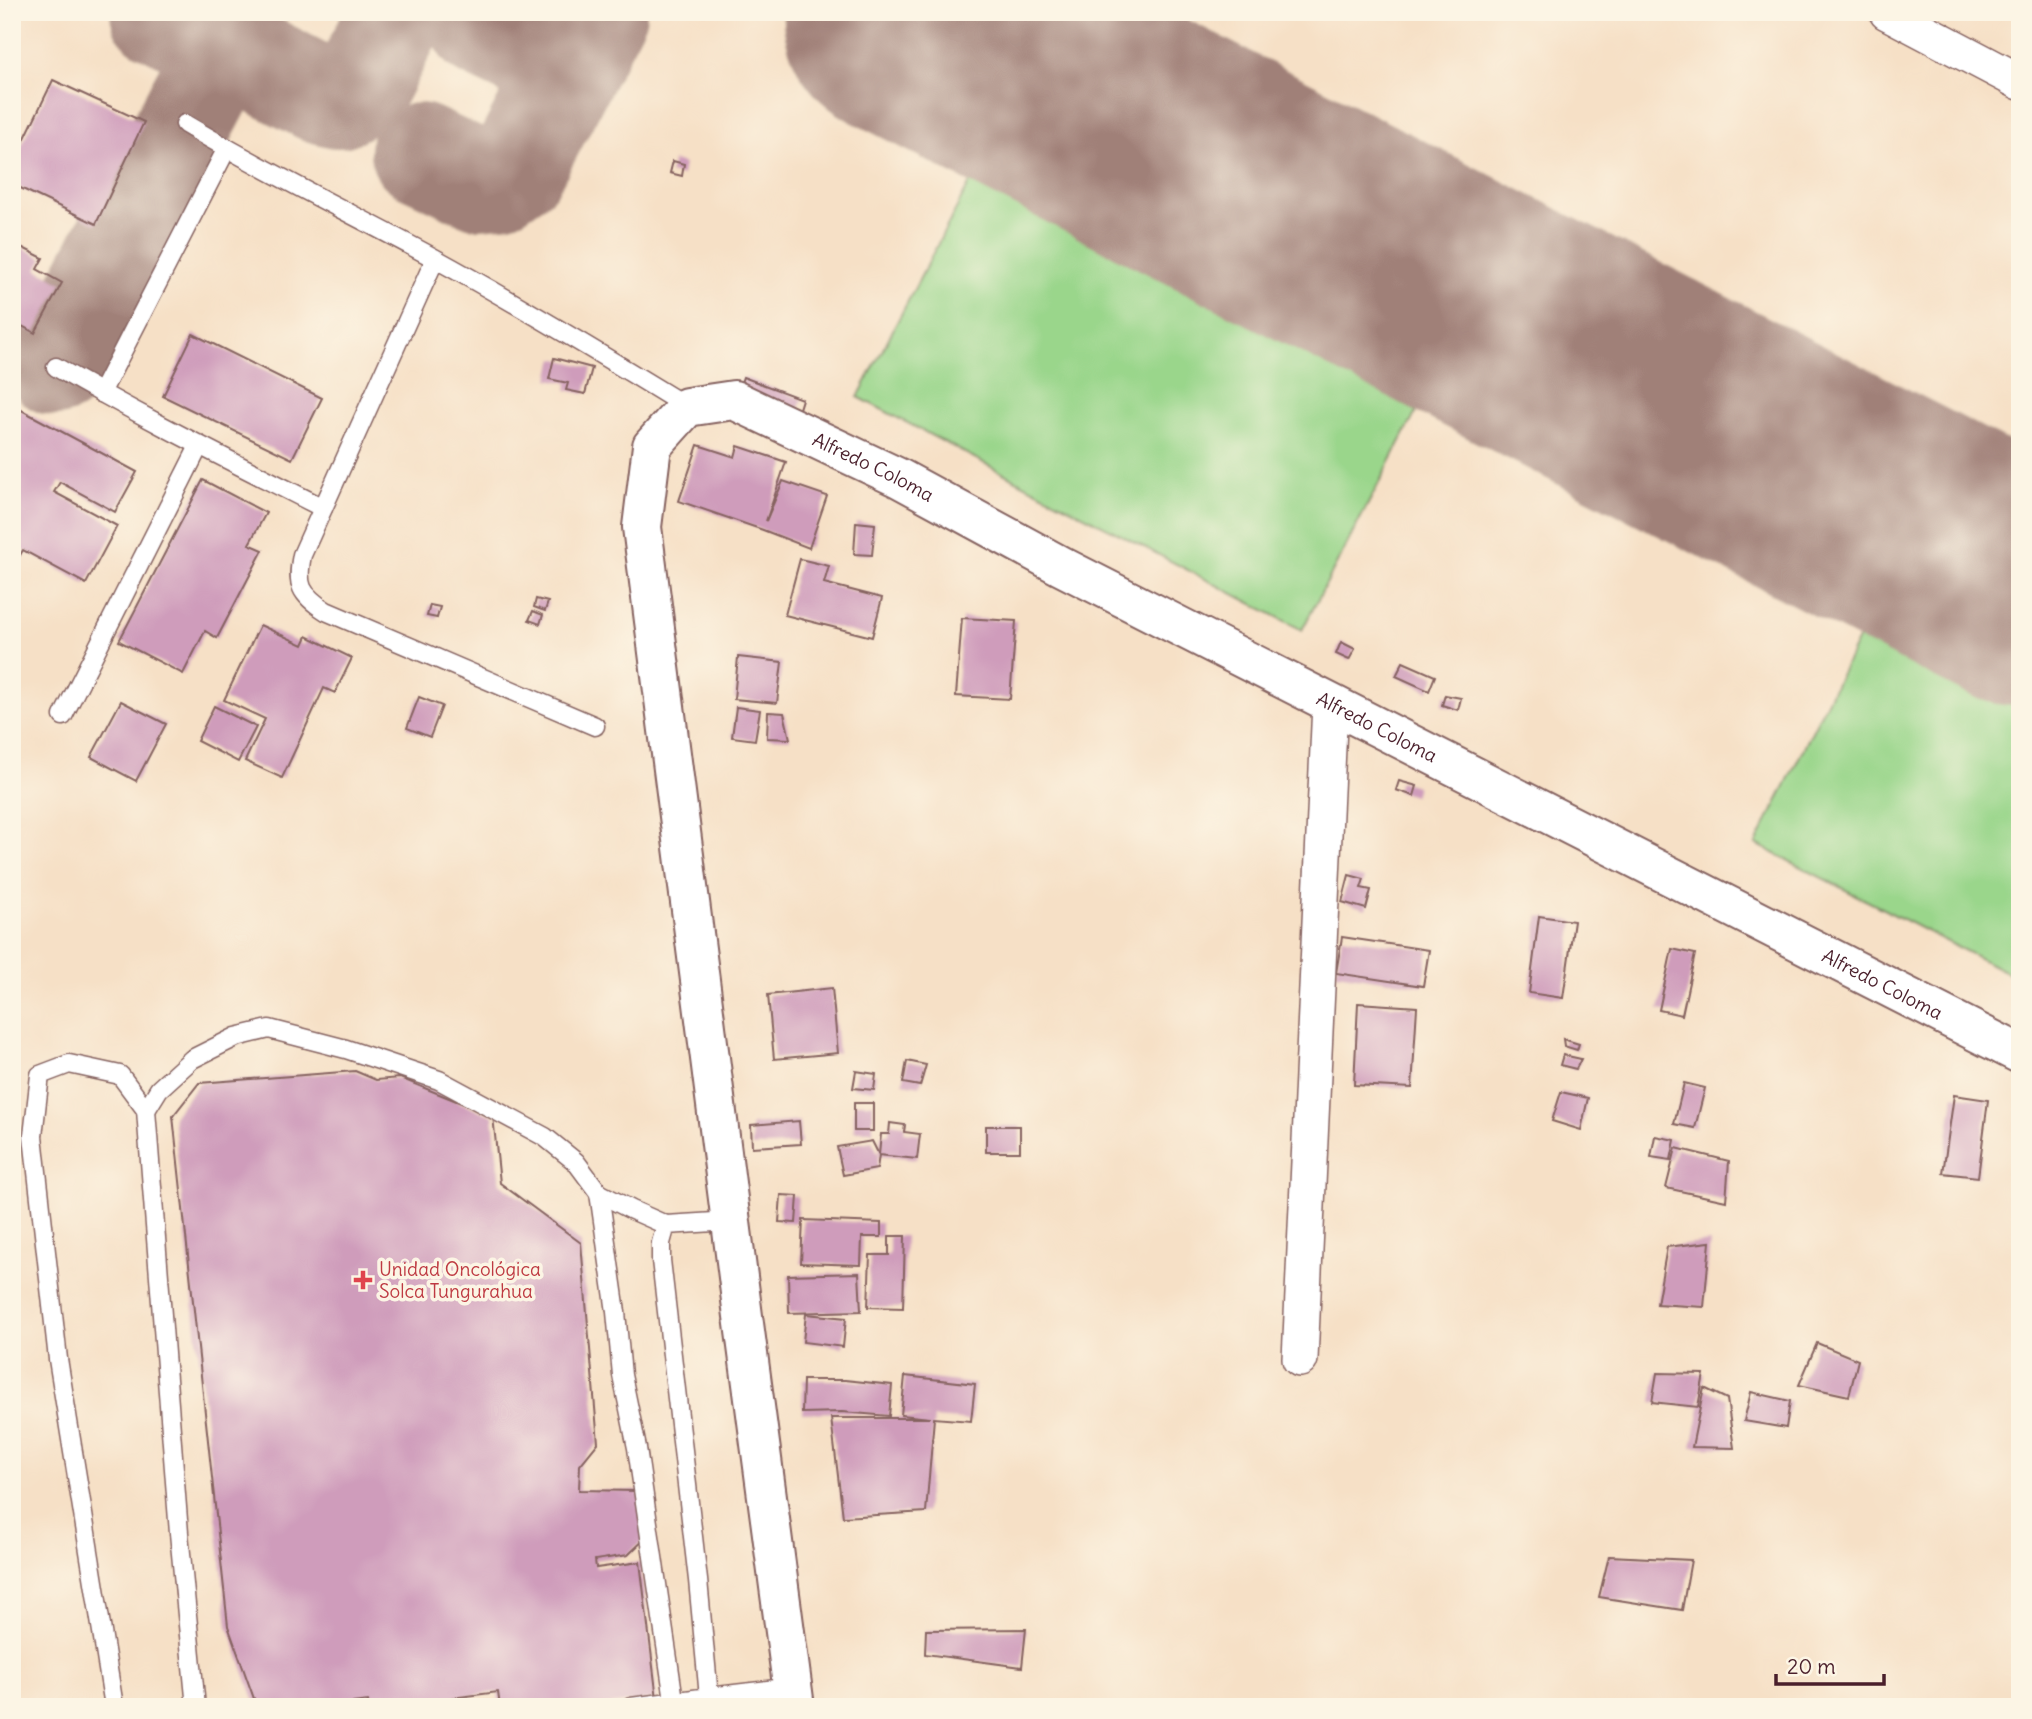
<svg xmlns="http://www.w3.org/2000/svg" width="2032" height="1719" font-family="Delius,sans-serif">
	<rect width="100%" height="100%" fill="#fcf5e5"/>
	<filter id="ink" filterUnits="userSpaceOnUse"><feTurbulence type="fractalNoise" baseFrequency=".0143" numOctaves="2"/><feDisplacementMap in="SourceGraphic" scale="14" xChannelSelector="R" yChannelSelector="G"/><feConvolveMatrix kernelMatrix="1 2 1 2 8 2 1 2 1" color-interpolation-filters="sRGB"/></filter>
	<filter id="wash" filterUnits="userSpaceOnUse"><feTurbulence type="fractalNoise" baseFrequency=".00686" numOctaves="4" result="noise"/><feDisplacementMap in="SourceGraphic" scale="28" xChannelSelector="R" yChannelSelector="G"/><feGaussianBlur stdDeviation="1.57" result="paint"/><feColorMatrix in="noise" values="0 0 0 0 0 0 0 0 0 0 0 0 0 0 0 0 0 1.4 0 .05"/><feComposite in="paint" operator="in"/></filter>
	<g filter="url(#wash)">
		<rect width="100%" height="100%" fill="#f6e0c6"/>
		<g fill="#9ad68b" stroke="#727a5b" stroke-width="2">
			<polygon points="978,167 1422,401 1302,630 858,397"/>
			<polygon points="1880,595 2020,665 2020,979 1756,844"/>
		</g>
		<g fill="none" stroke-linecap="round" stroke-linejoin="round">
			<g stroke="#a08078" stroke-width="98">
				<polyline points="481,29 542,58 558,57 584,39"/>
				<polyline points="217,63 239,59 261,64 319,94 338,99 353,91 364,78 398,12"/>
				<polyline points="419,152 479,180 500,178 517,166 598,12"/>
				<polyline points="56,367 217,63 213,45 199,32 159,12"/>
			</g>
			<polyline stroke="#a08078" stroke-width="245" points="905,12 2020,584"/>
		</g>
		<g id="blocks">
			<g fill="#cf9cbb">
				<polygon points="53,80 144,122 96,224 12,184 12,165"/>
				<polygon points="673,161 684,164 682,176 670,173"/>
				<polygon points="15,244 43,258 37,269 62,283 35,333 12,321 12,250"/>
				<polygon points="193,334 322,398 292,459 163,396"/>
				<polygon points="554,358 592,368 585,394 566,390 568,383 549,379"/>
				<polygon points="743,377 802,399 798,412 738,391"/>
				<polygon points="12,405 137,472 115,512 60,482 54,492 117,526 86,584 23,550 12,569"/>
				<polygon points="698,445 735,457 738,446 786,462 766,521 783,481 827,496 809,548 763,530 679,501"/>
				<polygon points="203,480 266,513 249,544 263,550 217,638 205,631 183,674 119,641"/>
				<polygon points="856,522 875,524 872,555 854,554"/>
				<polygon points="800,559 829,566 824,583 882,598 872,637 785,615"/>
				<polygon points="536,599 548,602 545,611 534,607"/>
				<polygon points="430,605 440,607 437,618 427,616"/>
				<polygon points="533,611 543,615 540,624 529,620"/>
				<polygon points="962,618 1016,621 1010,699 956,696"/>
				<polygon points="260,625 303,645 307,636 352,658 335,693 324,688 282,778 245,761 265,719 224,700"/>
				<polygon points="1341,642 1355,649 1349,660 1336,654"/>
				<polygon points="738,657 782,662 777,703 734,699"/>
				<polygon points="1403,662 1435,676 1429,691 1396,676"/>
				<polygon points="1445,695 1461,698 1458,710 1442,705"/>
				<polygon points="419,697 442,706 430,737 407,728"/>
				<polygon points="121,701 166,724 136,781 91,757"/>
				<polygon points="214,706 256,727 238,762 197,741"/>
				<polygon points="736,707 760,710 755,740 732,737"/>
				<polygon points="768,712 784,713 790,739 767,738"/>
				<polygon points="1399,781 1417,786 1414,796 1396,790"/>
				<polygon points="1349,875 1364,879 1361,888 1371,890 1366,909 1342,902"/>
				<polygon points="1539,916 1574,921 1563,998 1529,993"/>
				<polygon points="1342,937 1429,950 1423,986 1336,973"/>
				<polygon points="1672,949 1695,954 1682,1015 1659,1010"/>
				<polygon points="832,988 838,1053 774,1059 768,995"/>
				<polygon points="1358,1003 1417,1007 1412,1088 1354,1085"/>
				<polygon points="1563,1039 1579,1044 1577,1050 1564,1046"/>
				<polygon points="1563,1055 1581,1059 1576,1069 1560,1065"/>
				<polygon points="907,1061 926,1065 920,1086 903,1083"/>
				<polygon points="355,1071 376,1080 400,1078 493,1116 500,1183 581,1243 598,1443 580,1465 579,1490 638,1491 650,1534 628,1555 595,1560 596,1568 640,1562 657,1699 595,1707 500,1707 498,1692 420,1702 420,1707 369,1707 368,1701 320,1707 257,1707 228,1626 173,1116 199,1083"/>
				<polygon points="856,1071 876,1074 874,1090 853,1088"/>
				<polygon points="1684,1083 1705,1088 1695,1128 1674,1124"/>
				<polygon points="1561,1092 1588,1098 1581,1130 1552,1121"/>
				<polygon points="1954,1095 1988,1100 1978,1177 1943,1173"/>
				<rect x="854" y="1103" width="19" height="28"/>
				<polygon points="799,1121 801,1144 752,1147 751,1125"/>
				<polygon points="890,1123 905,1125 904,1132 920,1134 917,1159 879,1155 881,1134 889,1134"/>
				<rect x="986" y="1126" width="34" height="26"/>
				<polygon points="1655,1136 1675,1140 1671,1160 1651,1157"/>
				<polygon points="872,1141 879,1155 877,1169 843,1175 837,1147"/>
				<polygon points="1676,1148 1729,1161 1726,1201 1666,1188"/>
				<polygon points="781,1195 798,1196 796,1223 779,1222"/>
				<polygon points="803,1220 881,1223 881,1237 862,1237 861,1265 801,1263"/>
				<polygon points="889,1236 905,1236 903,1308 868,1307 870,1255 889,1255"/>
				<polygon points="1710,1242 1704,1307 1657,1304 1667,1247"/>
				<polygon points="859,1273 861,1311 789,1313 788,1275"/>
				<polygon points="806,1314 846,1318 843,1347 803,1342"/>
				<polygon points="1817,1343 1858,1360 1849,1396 1799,1385"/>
				<polygon points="1657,1373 1704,1374 1698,1407 1652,1402"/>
				<polygon points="905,1376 975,1384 971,1421 934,1418 926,1512 843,1517 831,1418 930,1418 901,1415"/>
				<polygon points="803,1380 845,1380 892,1385 889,1416 842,1412 802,1413"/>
				<polygon points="1704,1388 1727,1399 1734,1448 1692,1447"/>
				<polygon points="1751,1392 1790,1401 1786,1428 1744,1421"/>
				<polygon points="1609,1556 1691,1560 1682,1610 1599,1597"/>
				<polygon points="1026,1629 1022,1667 925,1654 926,1630"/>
			</g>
		</g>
	</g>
	<g filter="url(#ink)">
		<use href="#blocks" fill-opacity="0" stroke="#866361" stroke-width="2"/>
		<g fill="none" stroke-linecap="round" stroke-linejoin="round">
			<defs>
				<g id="service">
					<path d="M185,124C266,172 351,213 434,258C520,305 604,356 687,407"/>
					<path d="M435,259L302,555C296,585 300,594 326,611L595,726"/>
					<path d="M56,367C143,418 233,462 323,508"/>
					<polyline points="101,393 227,148"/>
					<polyline points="63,716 199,446"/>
					<polyline points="146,1110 159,1089 192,1059 236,1037 269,1029 346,1049 439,1080 545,1137 576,1162 599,1193 632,1210 666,1225"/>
					<polyline points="599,1193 616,1312 622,1375 637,1448 674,1700"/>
					<polyline points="709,1697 793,1687"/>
					<polyline points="115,1707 113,1700 58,1359 33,1136 40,1075 69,1064 120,1075 146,1110 179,1533 196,1707"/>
					<polyline points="631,1707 709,1697 698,1580 661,1260 661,1243 666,1225 731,1221"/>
				</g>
				<g id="minor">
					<polyline points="1887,12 2020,82"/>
					<polyline points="1300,1359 1330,704"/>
				</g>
				<g id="tertiary">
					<path id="s1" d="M795,1707L743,1316L642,527L652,446L687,407L734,400L899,478L1061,566L2020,1054"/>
				</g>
			</defs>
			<use href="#service" stroke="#866361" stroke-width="21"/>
			<use href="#minor" stroke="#866361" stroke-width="38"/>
			<use href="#tertiary" stroke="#866361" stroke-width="42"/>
			<use href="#service" stroke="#fff" stroke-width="18"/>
			<use href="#minor" stroke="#fff" stroke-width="35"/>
			<use href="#tertiary" stroke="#fff" stroke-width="38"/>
		</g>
	</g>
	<path fill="#e0444e" stroke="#fcf5e5" stroke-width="2.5" d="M359.5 1269.5h7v7h7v7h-7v7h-7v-7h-7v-7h7z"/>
	<g text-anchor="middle" stroke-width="7" stroke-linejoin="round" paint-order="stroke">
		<g font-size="19" fill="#4a1f2b" stroke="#fcf5e5">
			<text dy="7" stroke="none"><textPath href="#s1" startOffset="1526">Alfredo Coloma</textPath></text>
			<text dy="7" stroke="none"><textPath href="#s1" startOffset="2093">Alfredo Coloma</textPath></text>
			<text dy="7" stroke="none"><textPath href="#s1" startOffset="2660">Alfredo Coloma</textPath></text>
		</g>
		<g font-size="19" fill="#be3a42" stroke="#fcf5e5" text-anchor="start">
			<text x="379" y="1276">Unidad Oncológica<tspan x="379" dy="22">Solca Tungurahua</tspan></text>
		</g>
	</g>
	<rect width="2032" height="1719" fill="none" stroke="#fcf5e5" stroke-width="42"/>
	<path d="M1776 1674v10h108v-10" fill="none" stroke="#4a1f2b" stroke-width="3.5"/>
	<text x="1787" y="1674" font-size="21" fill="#4a1f2b" stroke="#fcf5e5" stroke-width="5" paint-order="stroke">20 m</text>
</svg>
